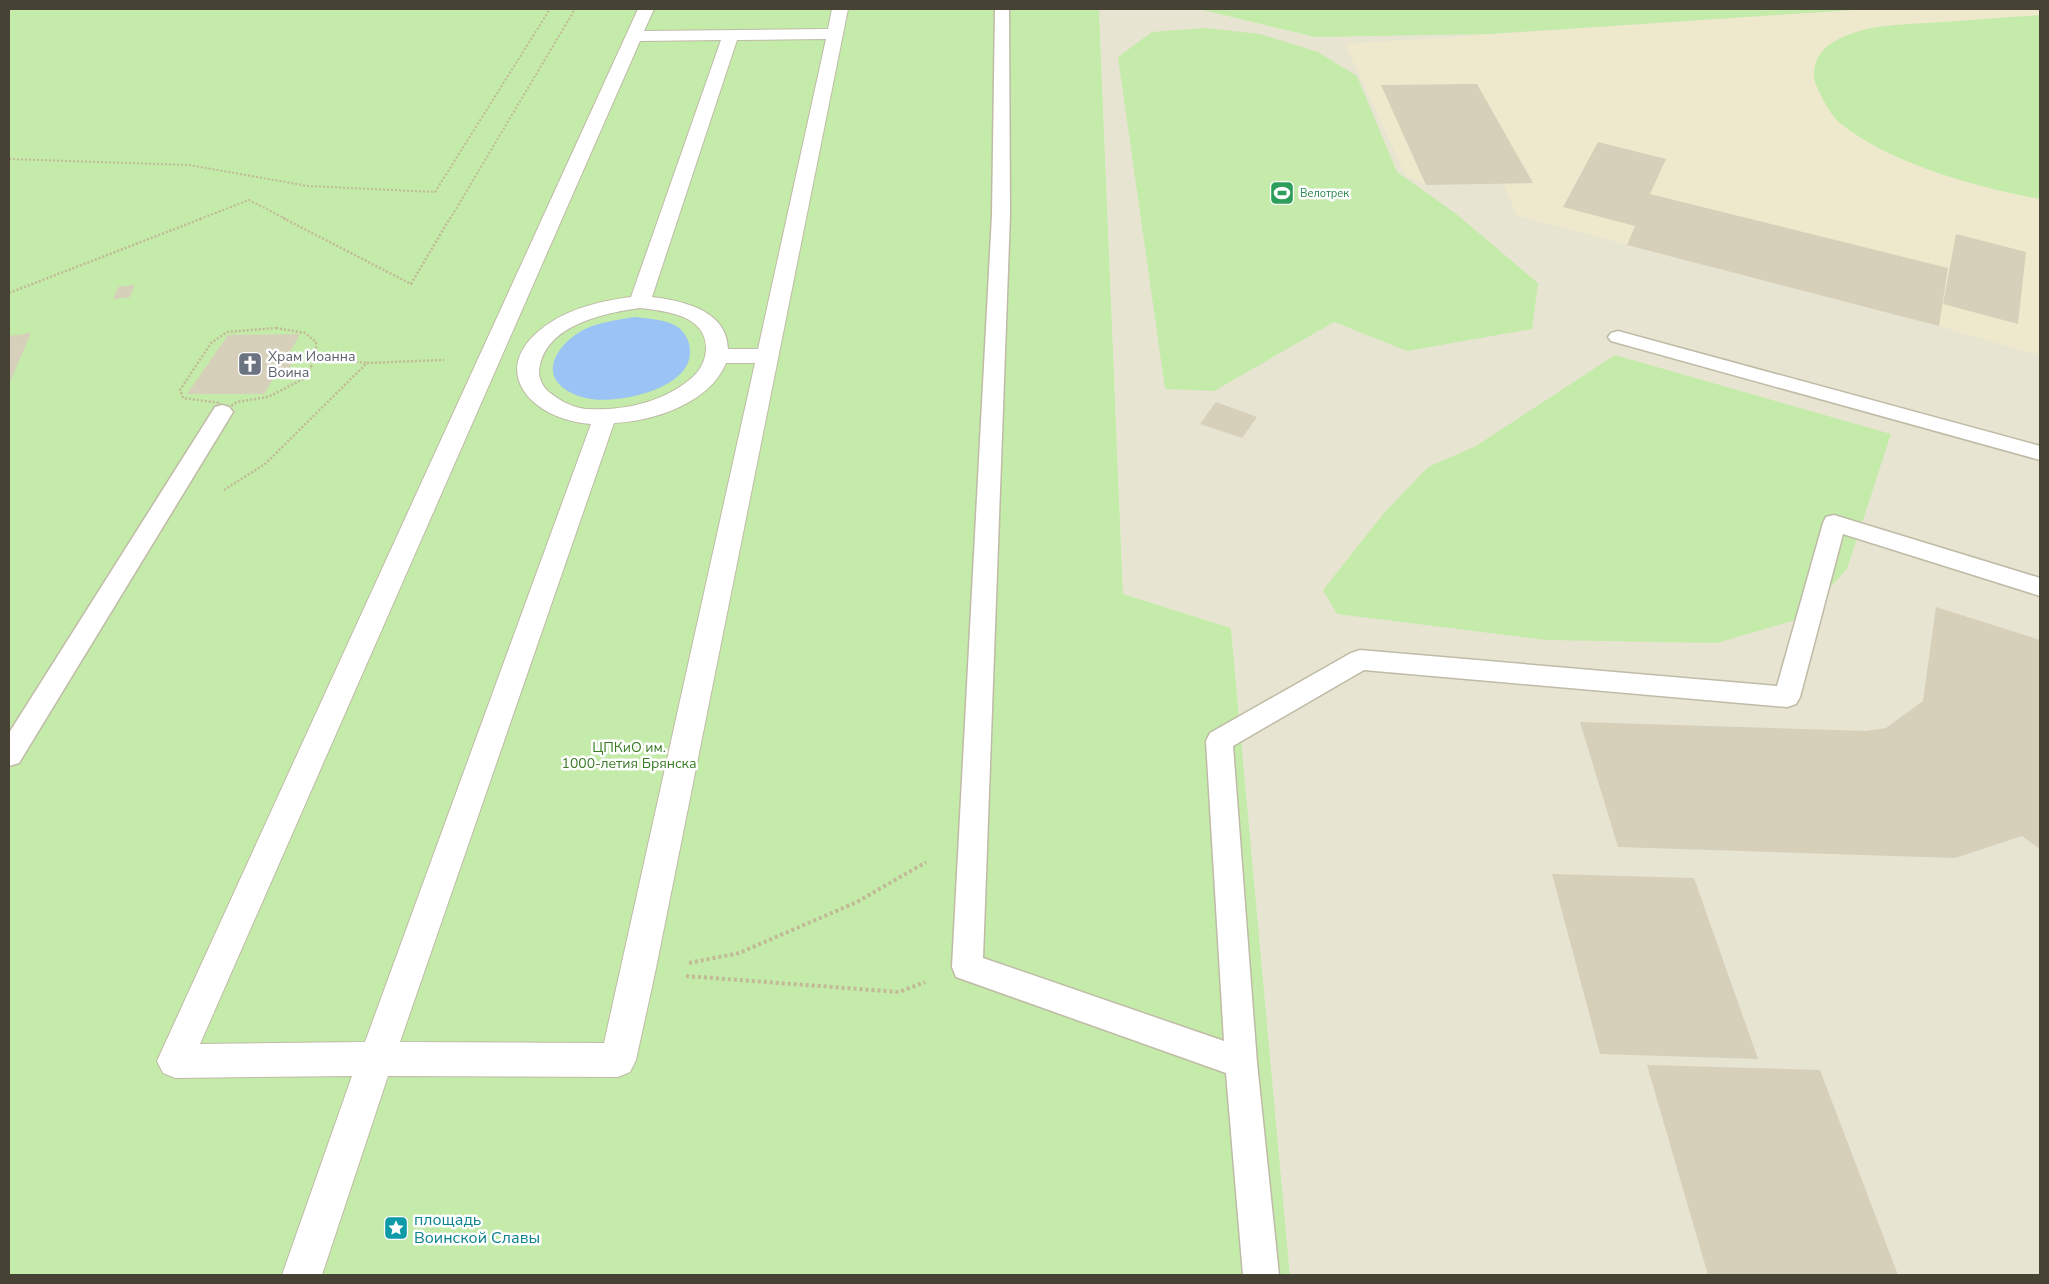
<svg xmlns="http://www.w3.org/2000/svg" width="2049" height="1284" font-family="'Nunito Sans',sans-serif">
	<rect width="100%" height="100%" fill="#f3f1e4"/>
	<polygon fill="#e8e4d2" points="1099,9 1198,9 1315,37 1868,9 2040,9 2040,1275 1290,1275 1231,628 1123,594"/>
	<polygon fill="#eee9cd" points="1868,9 2040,9 2040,356 1939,326 1517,216 1503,183 1426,185 1406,176 1345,44"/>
	<g fill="#c4ebaa">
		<polygon points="9,9 1099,9 1123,594 1231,628 1290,1275 9,1275"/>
		<polygon points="1198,9 1868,9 1488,34 1315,37"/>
		<path d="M2040,15V199C1979,188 1888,163 1840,123C1829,113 1822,98 1816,85C1810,69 1818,51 1832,43C1863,23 1906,25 1942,22C1975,20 2008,17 2040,15Z"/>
		<polygon points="1205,28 1260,34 1318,52 1357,76 1397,172 1455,213 1538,283 1532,329 1407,351 1334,322 1214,391 1165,389 1118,57 1152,32"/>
		<polygon points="1615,355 1891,434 1847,569 1802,618 1717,643 1546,640 1337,614 1323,590 1384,513 1428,467 1476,446"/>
	</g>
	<path fill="#9cc3f5" d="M635,317C649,319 667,319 679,328C686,334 690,342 690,351C692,390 611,407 582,397C537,383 550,349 583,330C599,322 617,320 635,317Z"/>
	<g fill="#d6cfb9">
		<polygon points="1477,84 1533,183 1426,185 1381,85"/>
		<polygon points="1598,142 1666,159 1650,194 1948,268 1939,326 1627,245 1635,226 1563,207"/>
		<polygon points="1956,234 2026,252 2018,324 1943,304"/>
		<polygon points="135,285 130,297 113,299 118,287"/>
		<polygon points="31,333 9,384 9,336"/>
		<polygon points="300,334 290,352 299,352 285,376 275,376 264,394 187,394 228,335"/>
		<polygon points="1216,402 1257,417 1242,438 1200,424"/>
		<polygon points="1936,607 2040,640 2040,849 2022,836 1955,858 1618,847 1580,722 1866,731 1886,728 1923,701"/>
		<polygon points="1552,874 1694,878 1758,1059 1600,1054"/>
		<polygon points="1647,1065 1820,1070 1898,1275 1708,1275"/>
	</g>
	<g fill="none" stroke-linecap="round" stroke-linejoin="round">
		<defs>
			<g id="lane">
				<polygon points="995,9 1009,9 1010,215 983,958 1224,1041 1206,741 1210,733 1351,653 1360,650 1777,686 1823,523 1826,517 1834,515 2040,578 2040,596 1843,534 1800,697 1796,704 1787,707 1364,670 1233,746 1257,1063 1279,1275 1243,1275 1226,1073 956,977 952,967 992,215"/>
				<polygon points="1618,331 2040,446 2040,460 1611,341 1608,337 1611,333"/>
				<polygon points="222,405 229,407 233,412 19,763 9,766 9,733 215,407"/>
			</g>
			<path id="street" d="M638,9H654L644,31L828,29L832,9H848L655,973L636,1060L630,1072L618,1077L388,1076L322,1275H282L352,1076L175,1078L163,1073L157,1061ZM826,39L758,349H728C727,310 683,301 652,297L737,40ZM721,40L631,297C602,301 573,307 548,324C484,368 530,420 591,424L365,1042L200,1044L640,41ZM640,308C665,311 708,315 706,350C705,365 696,376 684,384C656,404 620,411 586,409C573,408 559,400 549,392C541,385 537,375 540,365C549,324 605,313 640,308ZM726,363H755L604,1043L400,1042L614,423C654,421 710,403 726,363Z"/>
		</defs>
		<use href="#lane" stroke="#bfbba6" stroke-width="3"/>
		<use href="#street" stroke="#bfbba6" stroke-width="2"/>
		<g stroke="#c2b997" stroke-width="2" stroke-dasharray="2 2" stroke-linecap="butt">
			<polyline points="9,159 189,165 308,186 435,192 550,9"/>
			<polyline points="200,219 249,200 286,219"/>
			<polyline points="450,219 575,9"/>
		</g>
		<g stroke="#c2b997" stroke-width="2.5" stroke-dasharray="2 2" stroke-linecap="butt">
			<polyline points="283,218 411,284 450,218"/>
			<polyline points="9,293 203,218"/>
			<polygon points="276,328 305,333 316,342 316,357 305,378 268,397 237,402 222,412 220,403 183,398 180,390 211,343 227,332"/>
			<polyline points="316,357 367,363"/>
			<polyline points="224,490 265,464 367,363 444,360"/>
		</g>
		<g stroke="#c2b997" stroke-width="4" stroke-dasharray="3 3" stroke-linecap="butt">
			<polyline points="689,963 739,953 857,902 926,862"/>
			<polyline points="686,976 899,992 925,982"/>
		</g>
		<use href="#lane" fill="#fff" fill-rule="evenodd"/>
		<use href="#street" fill="#fff" fill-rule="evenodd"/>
	</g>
	<defs>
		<symbol id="stadium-square" viewBox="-11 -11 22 22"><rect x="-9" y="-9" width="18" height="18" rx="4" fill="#2e9e5b" stroke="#fff"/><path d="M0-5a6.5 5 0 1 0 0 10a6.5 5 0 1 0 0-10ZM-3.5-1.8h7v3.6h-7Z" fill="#fff"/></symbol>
		<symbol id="church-square" viewBox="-11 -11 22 22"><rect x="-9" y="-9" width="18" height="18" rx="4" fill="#6b7280" stroke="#fff"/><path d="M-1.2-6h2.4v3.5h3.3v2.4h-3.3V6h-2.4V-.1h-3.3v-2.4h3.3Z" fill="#fff"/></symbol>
		<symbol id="sight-square" viewBox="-11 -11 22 22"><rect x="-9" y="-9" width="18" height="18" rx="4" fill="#0f9aa8" stroke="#fff"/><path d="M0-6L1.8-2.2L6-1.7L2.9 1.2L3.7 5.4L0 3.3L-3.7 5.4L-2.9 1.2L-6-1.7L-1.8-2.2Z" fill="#fff"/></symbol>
	</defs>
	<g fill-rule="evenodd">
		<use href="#stadium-square" x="1268" y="179" width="28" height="28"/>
		<use href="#church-square" x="236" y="350" width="28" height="28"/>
		<use href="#sight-square" x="382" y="1214" width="28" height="28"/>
	</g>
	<g text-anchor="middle" stroke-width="5" stroke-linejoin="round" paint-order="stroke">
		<g font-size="11" fill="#27864d" stroke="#fff" text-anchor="start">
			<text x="1300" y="197">Велотрек</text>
		</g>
		<g font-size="14" fill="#5b616d" stroke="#fff" text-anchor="start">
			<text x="268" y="361">Храм Иоанна<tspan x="268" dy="16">Воина</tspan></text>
		</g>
		<g font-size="14" fill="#387b23" stroke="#fff">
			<text x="629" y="752">ЦПКиО им.<tspan x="629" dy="16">1000-летия Брянска</tspan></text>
		</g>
		<g font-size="16" fill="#0d838f" stroke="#fff" text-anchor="start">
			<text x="414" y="1225">площадь<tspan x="414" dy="18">Воинской Славы</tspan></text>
		</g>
	</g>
	<rect width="2049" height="1284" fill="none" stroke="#464234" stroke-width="20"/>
</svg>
